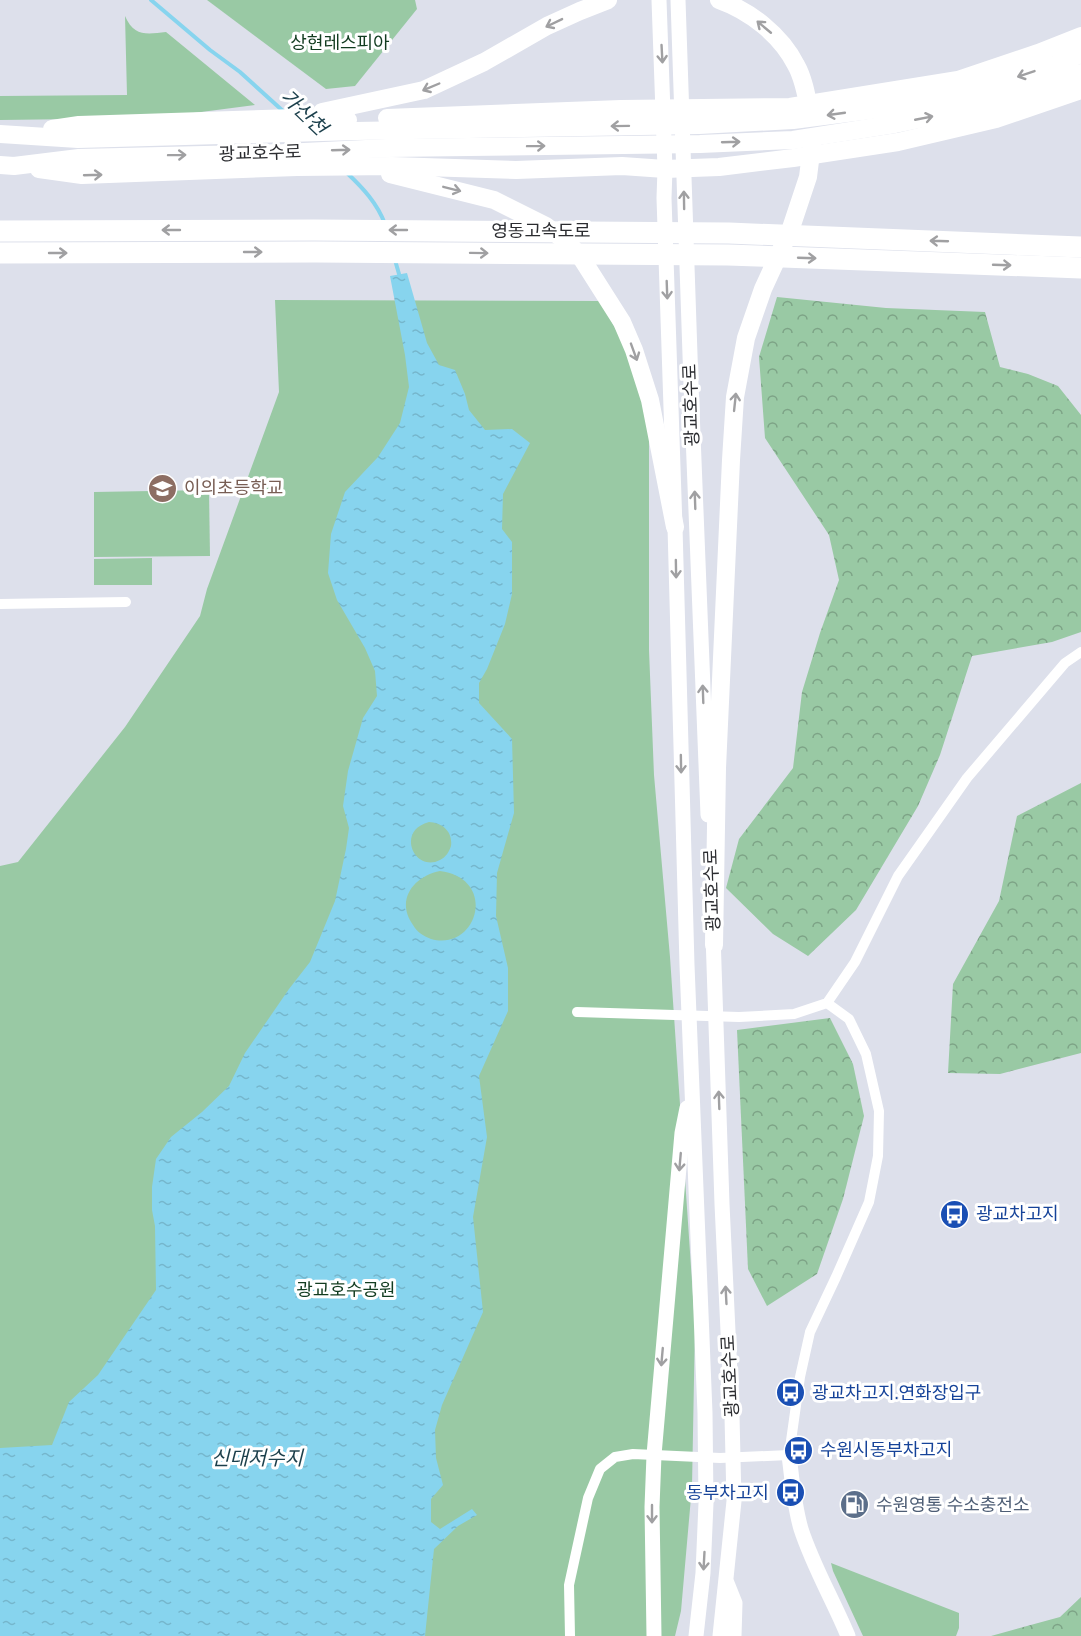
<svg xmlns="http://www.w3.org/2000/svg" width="1081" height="1636" font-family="Figtree,'Noto Sans KR',sans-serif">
	<defs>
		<pattern id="forest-crowns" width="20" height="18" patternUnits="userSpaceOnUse" patternTransform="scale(1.5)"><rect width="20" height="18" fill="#99c9a4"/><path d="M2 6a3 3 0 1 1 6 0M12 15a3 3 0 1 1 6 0" fill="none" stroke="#7da386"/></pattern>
		<pattern id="water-ripples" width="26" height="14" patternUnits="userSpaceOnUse" patternTransform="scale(1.5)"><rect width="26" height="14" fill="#87d4ee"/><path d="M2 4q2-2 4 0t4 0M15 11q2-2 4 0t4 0" fill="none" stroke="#75b6cc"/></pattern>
	</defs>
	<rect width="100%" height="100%" fill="#dde0eb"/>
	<g fill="url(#forest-crowns)">
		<polygon points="777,297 886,308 985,312 1000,367 1028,374 1058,386 1081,415 1081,632 1052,642 972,656 940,755 918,806 856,910 808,956 773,934 726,888 739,839 793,768 802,692 820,633 839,580 829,535 765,438 759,357"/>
		<polygon points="1081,783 1081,1053 1000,1074 948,1073 953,984 999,901 1017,816"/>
		<polygon points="830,1018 853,1064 864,1116 843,1199 817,1274 767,1306 748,1269 737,1030"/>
		<polygon points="1081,1597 1081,1636 991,1636 1060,1617"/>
	</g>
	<g fill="#99c9a4">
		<polygon points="207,0 415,0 417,9 355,86 326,89"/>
		<path d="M125,16C134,37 147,34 166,32L255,105L155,118L0,120V96L127,95Z"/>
		<polygon points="275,300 601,301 625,347 640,389 649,436 649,650 654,775 670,957 695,1326 692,1486 681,1611 675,1636 0,1636 0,866 18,862 125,727 200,616 207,589 279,392"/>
		<polygon points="209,490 210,556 94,557 94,492"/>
		<polygon points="152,558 152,585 94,585 94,559"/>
		<polygon points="831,1563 959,1613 959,1628 956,1636 863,1636 833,1571"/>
	</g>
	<path fill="url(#water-ripples)" fill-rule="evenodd" d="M407,273L427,343L439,365L455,370L465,394L469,410L485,430L512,429L530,443L503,494L502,529L512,542V594L505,624L487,669L479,683V703L512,739L514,813L497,873L496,916L508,968V1011L479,1076L487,1137L473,1217L483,1312L442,1405L435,1430L436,1458L443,1485L431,1499V1522L440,1529L472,1509L477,1515L458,1526L434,1549L425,1636H0V1448L52,1445L69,1402L98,1375L156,1290L155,1226L152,1210V1187L156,1159L171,1137L202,1112L229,1086L245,1053L289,989L310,962L335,901L346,849L349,828L343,806L348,771L363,718L377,696L375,671L365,648L337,600L328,573L331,534L345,492L378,457L400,423L409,387L405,355L390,276ZM429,822C442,823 453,831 451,846C449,852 446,857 440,860C415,873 395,831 429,822ZM440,871C499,879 477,952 431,939C423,936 417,932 413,925C395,900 414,876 440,871Z"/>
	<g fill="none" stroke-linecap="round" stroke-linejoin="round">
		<g stroke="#87d4ee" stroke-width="4">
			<polyline points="151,0 210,50 240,72 283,111"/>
			<path d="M347,173C363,188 377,203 385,224"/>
			<polyline points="395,260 399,274"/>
		</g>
		<g stroke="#fff" stroke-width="10">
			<polyline points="0,604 126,602"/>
			<polyline points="577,1012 739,1017 794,1014 827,1003 855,962 898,876 967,778 1065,663 1081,652"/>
			<polyline points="570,1636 569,1585 588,1498 600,1469 615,1457 633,1454 720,1458 789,1455 800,1377 810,1332 836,1277 869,1202 878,1156 879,1111 866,1054 849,1019 827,1003"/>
		</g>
		<g stroke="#fff" stroke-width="15">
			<polyline points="659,0 665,169 664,198 675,527 687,965 705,1413 706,1503 703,1573 696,1636"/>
			<path d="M678,0C686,272 697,543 708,815"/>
			<polyline points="713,935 722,1204 732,1416 734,1501 720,1636"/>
			<path d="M789,1455C792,1479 794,1505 801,1529C813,1566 833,1600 848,1636"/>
			<polyline points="727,1583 735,1603 734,1636"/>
			<polyline points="654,1636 652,1507 654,1455 682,1133 687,1108"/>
		</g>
		<g stroke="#fff" stroke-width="18">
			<path d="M719,0C750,11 781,35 796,65C804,79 807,98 810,114"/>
			<polyline points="322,112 424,90 484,62 547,26 580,11 608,0"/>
			<polyline points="387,118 621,109 790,107 958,80 1038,53 1081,36"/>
			<polyline points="52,129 79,125 295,118 348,120"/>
			<polyline points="0,134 78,139 356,131 699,125 793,120 893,107 984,89 1055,65 1081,54"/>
			<polyline points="0,165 14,166 79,158 283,153 387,148 700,144 793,140 895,124 992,104 1081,73"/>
			<polyline points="39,169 82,175 297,167 392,166 516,170 622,166 665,169 719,167 793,158 898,142 996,119 1081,90"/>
			<polyline points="390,174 494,200 546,226 569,244 582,259 622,322 634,350 650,400 675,527"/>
			<polyline points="714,945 717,768 731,460 735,397 746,338 763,289 791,228 808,177 812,145"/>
		</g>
		<g stroke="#fff" stroke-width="21">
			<polyline points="0,231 314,230 729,233 1081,247"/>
			<polyline points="0,253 315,252 728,255 1081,268"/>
		</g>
	</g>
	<defs><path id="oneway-shaft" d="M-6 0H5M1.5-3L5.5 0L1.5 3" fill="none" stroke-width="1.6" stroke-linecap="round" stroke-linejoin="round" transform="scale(1.5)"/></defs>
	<g stroke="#a0a0a2">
		<use href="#oneway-shaft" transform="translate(554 23) rotate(154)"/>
		<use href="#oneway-shaft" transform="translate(764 27) rotate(-140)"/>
		<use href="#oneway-shaft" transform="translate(662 54) rotate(87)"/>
		<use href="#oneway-shaft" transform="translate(1026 74) rotate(161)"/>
		<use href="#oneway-shaft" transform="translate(431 87) rotate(157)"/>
		<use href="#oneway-shaft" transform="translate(836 114) rotate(172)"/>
		<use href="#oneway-shaft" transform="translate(924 118) rotate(-11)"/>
		<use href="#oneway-shaft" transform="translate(620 126) rotate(179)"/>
		<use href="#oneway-shaft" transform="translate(731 142) rotate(-2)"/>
		<use href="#oneway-shaft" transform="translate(536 146) rotate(-1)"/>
		<use href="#oneway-shaft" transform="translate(341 150) rotate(-2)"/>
		<use href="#oneway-shaft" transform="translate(177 155) rotate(-1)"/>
		<use href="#oneway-shaft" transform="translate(93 175) rotate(-2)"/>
		<use href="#oneway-shaft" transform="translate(452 189) rotate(14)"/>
		<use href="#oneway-shaft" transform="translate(684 200) rotate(-91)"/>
		<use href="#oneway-shaft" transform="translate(171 230) rotate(180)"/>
		<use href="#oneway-shaft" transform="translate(398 230) rotate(-180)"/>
		<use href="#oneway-shaft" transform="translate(939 241) rotate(-178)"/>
		<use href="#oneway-shaft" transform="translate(253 252)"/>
		<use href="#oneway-shaft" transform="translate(58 253)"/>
		<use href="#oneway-shaft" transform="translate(479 253) rotate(1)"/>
		<use href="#oneway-shaft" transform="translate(807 258) rotate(2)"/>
		<use href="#oneway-shaft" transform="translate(1002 265) rotate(2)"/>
		<use href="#oneway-shaft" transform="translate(667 290) rotate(88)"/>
		<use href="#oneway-shaft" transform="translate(634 352) rotate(70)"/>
		<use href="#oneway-shaft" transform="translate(735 402) rotate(-84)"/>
		<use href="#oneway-shaft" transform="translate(695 500) rotate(-92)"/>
		<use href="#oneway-shaft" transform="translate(676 569) rotate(89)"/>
		<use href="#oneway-shaft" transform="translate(703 694) rotate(-92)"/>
		<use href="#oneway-shaft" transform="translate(681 764) rotate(89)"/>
		<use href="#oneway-shaft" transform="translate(719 1100) rotate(-92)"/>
		<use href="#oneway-shaft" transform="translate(680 1162) rotate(95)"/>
		<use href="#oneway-shaft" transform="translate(726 1295) rotate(-93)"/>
		<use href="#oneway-shaft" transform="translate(662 1357) rotate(95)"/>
		<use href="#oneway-shaft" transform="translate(652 1514) rotate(90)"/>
		<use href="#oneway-shaft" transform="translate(704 1561) rotate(93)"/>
	</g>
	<defs>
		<symbol id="school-disc" viewBox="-11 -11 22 22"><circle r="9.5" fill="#8d6e63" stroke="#fff"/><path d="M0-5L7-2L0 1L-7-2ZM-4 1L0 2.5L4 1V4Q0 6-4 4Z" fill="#fff"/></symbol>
		<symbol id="bus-disc" viewBox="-11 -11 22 22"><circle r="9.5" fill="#1a4fb4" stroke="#fff"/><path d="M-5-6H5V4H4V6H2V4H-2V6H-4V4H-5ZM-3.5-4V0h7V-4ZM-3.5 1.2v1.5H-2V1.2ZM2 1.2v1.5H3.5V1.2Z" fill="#fff"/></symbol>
		<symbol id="fuel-disc" viewBox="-11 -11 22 22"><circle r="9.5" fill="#5c6f8a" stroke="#fff"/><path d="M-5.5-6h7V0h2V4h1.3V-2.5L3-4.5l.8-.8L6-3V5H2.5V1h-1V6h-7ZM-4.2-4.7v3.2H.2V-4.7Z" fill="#fff"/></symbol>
	</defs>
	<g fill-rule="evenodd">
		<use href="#school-disc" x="146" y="472" width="33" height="33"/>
		<use href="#bus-disc" x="938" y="1198" width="33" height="33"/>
		<use href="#bus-disc" x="774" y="1376" width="33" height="33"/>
		<use href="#bus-disc" x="782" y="1434" width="33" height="33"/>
		<use href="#bus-disc" x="774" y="1476" width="33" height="33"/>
		<use href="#fuel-disc" x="838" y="1488" width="33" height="33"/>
	</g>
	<g text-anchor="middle" stroke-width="6" stroke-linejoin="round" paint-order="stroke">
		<g font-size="18" fill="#123c20" stroke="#fff">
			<text x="340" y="49">상현레스피아</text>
			<text x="346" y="1296">광교호수공원</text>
		</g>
		<g font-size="18" fill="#2b2c30" stroke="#fff">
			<text transform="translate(260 153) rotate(-2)" y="6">광교호수로</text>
			<text x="541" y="237">영동고속도로</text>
			<text transform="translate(691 405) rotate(-92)" y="6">광교호수로</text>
			<text transform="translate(712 890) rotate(-92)" y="6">광교호수로</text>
			<text transform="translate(730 1376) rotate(-93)" y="6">광교호수로</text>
		</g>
		<g font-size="18" fill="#785e54" stroke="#fff" text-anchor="start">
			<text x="184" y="494">이의초등학교</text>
		</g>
		<g font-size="18" fill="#164399" stroke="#fff" text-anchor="start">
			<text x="976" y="1220">광교차고지</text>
			<text x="812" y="1399">광교차고지.연화장입구</text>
			<text x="820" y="1456">수원시동부차고지</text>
			<text x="769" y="1499" text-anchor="end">동부차고지</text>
		</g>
		<g font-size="18" fill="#4e5e75" stroke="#fff" text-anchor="start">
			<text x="876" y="1511">수원영통 수소충전소</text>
		</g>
		<g font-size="20" font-style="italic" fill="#1b3f4b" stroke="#fff">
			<text transform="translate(304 112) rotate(44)" y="7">가산천</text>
			<text x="257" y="1465">신대저수지</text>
		</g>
	</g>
</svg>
